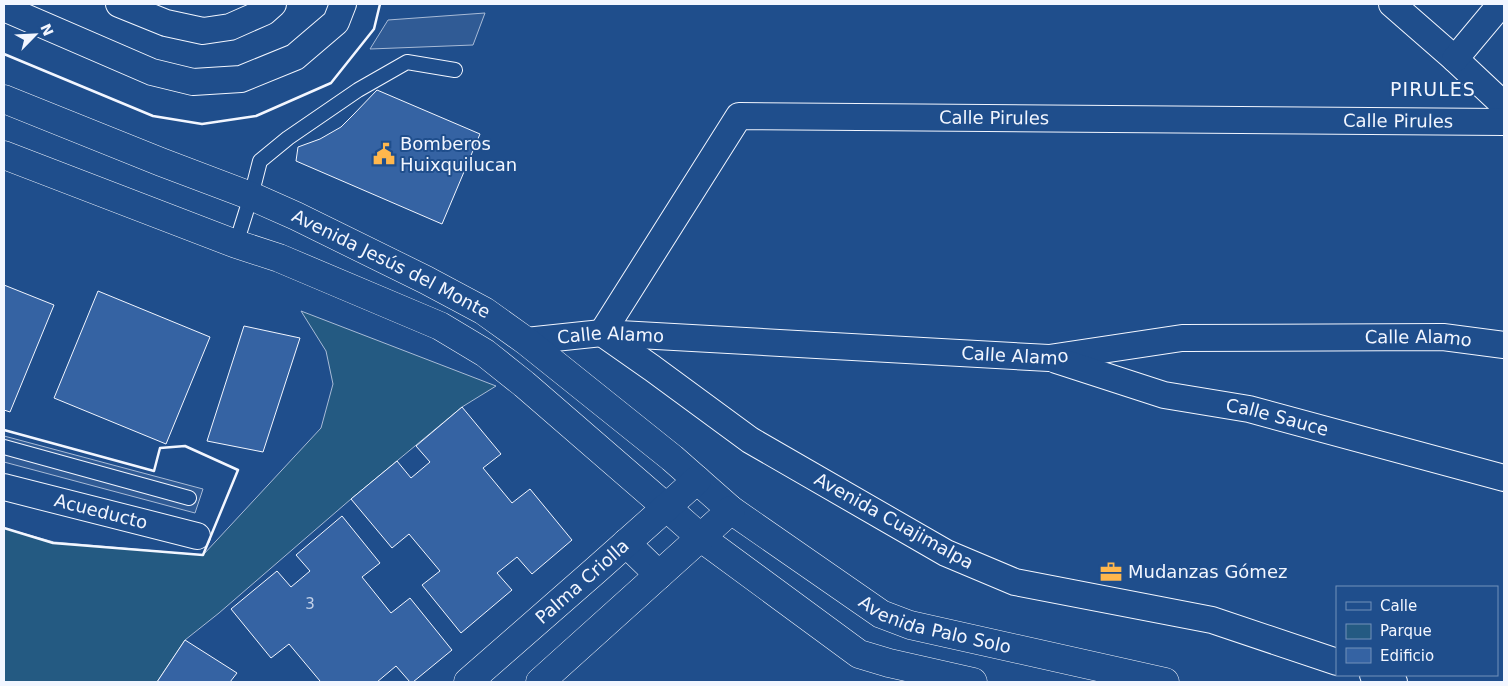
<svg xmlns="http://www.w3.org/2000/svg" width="1508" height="686" font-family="'DejaVu Sans',sans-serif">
	<rect width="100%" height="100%" fill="#1f4e8c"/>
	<path fill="#245a82" stroke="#a8bbd7" d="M 301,311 L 496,386 L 462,407 L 351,499 L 219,613 L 185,640 L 157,682 L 4,682 L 4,528 L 54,542 L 203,555 L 321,428 L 333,384 L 326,351 Z"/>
	<path fill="#305b95" stroke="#a8bbd7" d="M 485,13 L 473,45 L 370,49 L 388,20 Z
		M 4,436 L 203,489 L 195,513 L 4,462 Z"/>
	<path fill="#3563a3" stroke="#f2f6ff" d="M 377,90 L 480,134 L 442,224 L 296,161 L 298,147 L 320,139 L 341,127 L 354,114 Z
		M 4,285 L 54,305 L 10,412 L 4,410 Z
		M 98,291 L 210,337 L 166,444 L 54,398 Z
		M 244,326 L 300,338 L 263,452 L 207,441 Z
		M 462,407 L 501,454 L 483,468 L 512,503 L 530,489 L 572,540 L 532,574 L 517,557 L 497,573 L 512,590 L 461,633 L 422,585 L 440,571 L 409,534 L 392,548 L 351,499 L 397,461 L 411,478 L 430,462 L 416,446 Z
		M 342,516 L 380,563 L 362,577 L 391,613 L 410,598 L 452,650 L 413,682 L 410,682 L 396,666 L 377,682 L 318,682 L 320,681 L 289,644 L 271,658 L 231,609 L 277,571 L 291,587 L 310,571 L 296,555 Z
		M 185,640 L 237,673 L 230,682 L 157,682 Z"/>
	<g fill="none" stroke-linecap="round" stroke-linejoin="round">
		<g stroke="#f2f6ff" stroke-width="16">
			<path id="lane" d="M 236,244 L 251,196 L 260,161 L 288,138 L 358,90 L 407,62 L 455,70
				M 4,447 L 189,498"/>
		</g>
		<g stroke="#f2f6ff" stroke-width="28">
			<g id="street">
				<path d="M 119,4 L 166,23 L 203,31 L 230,27 L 264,12 L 273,4"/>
				<path d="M 1392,4 L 1455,59 L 1504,105"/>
				<path d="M 4,8 L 152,72 L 193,82 L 241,79 L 295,57 L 336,22 L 343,4"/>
				<path d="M 1455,59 L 1501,4"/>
				<path id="s1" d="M 526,341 L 602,333 L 1049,358 L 1182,338 L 1443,337 L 1504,345"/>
				<path id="s2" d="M 1056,360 L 1164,395 L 1249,409 L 1504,478"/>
				<path id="s3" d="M 4,487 L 197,536"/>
				<path id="s4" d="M 1337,662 L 1212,620 L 1015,582 L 946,553 L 750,440 L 652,368 L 602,333 L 739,116 L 1504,122"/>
				<path d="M 1373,675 L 1394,682"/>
			</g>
		</g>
		<g stroke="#f2f6ff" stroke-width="29">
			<g id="secondary">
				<path id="s5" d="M 4,99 L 161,162 L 251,196 L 296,216 L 426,280 L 484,311 L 526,341 L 672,458 L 731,510 L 881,614 L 910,625 L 1165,682"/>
				<path d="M 4,155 L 236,244 L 279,258 L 440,326 L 485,353 L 524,384 L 666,507 L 700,537 L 859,654 L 889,663 L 973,682"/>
				<path d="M 626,543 L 659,575"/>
				<path id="s6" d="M 468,682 L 596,570 L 697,480"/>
				<path d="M 540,682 L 731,510"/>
			</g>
		</g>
		<use href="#lane" stroke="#1f4e8c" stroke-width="14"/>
		<use href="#street" stroke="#1f4e8c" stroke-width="26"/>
		<use href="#secondary" stroke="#1f4e8c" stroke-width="28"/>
		<path stroke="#f2f6ff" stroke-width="2.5" d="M 4,54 L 153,116 L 202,124 L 256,116 L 331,83 L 374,29 L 380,4
			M 4,430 L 154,471 L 160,448 L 185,446 L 238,470 L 203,555 L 53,543 L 4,528"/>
	</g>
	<defs>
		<g id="civic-bare" transform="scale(1.725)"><path d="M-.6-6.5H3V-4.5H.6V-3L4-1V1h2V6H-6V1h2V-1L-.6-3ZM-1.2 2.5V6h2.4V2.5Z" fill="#ffb74d" stroke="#1f4e8c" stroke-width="2.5" paint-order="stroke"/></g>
		<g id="office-bare" transform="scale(1.725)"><path d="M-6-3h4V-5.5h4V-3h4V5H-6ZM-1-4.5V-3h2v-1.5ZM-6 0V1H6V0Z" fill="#ffb74d" stroke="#1f4e8c" stroke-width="2.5" paint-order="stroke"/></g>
	</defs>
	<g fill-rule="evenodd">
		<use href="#civic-bare" x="384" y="154"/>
		<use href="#office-bare" x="1111" y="572"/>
	</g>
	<g text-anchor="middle" stroke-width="4" stroke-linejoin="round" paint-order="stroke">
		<g font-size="15" fill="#c3d1e8">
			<text x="310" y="609">3</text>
		</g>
		<g font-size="18" fill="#f2f6ff" stroke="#1f4e8c">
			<text dy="6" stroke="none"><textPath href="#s4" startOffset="1328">Calle Pirules</textPath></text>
			<text dy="6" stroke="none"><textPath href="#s4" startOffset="1732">Calle Pirules</textPath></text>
			<text dy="6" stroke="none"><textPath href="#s5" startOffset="421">Avenida Jesús del Monte</textPath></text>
			<text dy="6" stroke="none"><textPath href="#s1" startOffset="85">Calle Alamo</textPath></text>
			<text dy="6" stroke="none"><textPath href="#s1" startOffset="895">Calle Alamo</textPath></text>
			<text dy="6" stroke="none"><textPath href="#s1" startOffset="490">Calle Alamo</textPath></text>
			<text dy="6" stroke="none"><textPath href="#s2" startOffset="229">Calle Sauce</textPath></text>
			<text dy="6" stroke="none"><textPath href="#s3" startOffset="100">Acueducto</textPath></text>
			<text transform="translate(894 521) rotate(29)" y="6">Avenida Cuajimalpa</text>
			<text dy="6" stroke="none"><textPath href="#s6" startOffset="152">Palma Criolla</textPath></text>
			<text dy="6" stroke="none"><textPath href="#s5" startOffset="1080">Avenida Palo Solo</textPath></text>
		</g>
		<g font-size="18" fill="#f2f6ff" stroke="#1f4e8c" text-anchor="start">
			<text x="400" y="150">Bomberos<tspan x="400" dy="21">Huixquilucan</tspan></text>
			<text x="1128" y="578">Mudanzas Gómez</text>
		</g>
		<g font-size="19" letter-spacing="1" fill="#f2f6ff" stroke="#1f4e8c">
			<text x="1433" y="96">PIRULES</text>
		</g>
	</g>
	<rect width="1508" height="686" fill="none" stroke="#f2f6ff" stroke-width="10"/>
	<rect x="1336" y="586" width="162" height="90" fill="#1f4e8c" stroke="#7391ba"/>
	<rect x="1346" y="602" width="25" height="8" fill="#1f4e8c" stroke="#7391ba"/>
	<text x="1380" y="611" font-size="15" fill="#f2f6ff">Calle</text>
	<rect x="1346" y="624" width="25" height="15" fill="#245a82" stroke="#7391ba"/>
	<text x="1380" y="636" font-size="15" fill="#f2f6ff">Parque</text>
	<rect x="1346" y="648" width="25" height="15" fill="#3563a3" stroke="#7391ba"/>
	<text x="1380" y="661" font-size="15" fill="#f2f6ff">Edificio</text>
	<g transform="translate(35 35) rotate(66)" stroke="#1f4e8c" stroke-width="4" paint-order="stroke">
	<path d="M0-4L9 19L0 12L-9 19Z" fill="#f2f6ff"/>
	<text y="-8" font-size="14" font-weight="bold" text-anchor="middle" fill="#f2f6ff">N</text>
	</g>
</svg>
